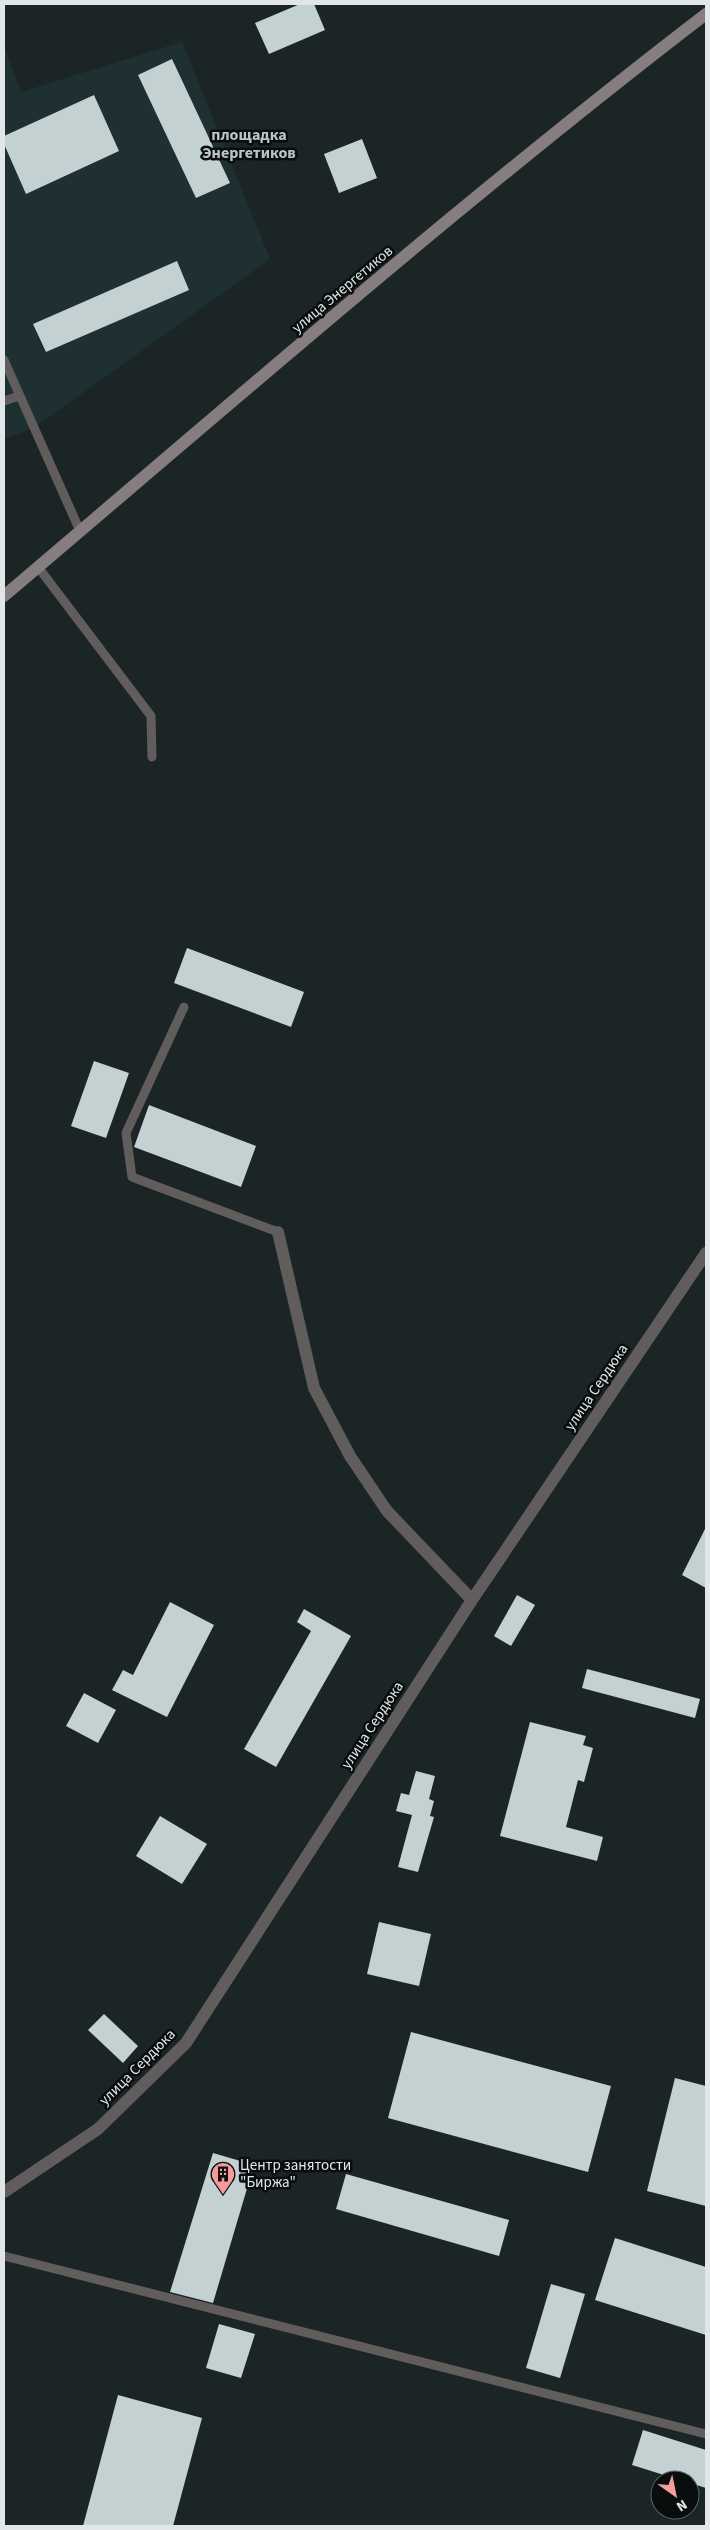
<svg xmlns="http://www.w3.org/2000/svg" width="710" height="2530" font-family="'Source Sans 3',sans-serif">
	<rect width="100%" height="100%" fill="#1b2526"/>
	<path fill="#1e3032" d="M 182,42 L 270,259 L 46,419 L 21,433 L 4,439 L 4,45 L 21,92 Z"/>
	<path fill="#c4d1d2" d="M 300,4 L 314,4 L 325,30 L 269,54 L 255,23 Z
		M 172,59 L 230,183 L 196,198 L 138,75 Z
		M 94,95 L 119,151 L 26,194 L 4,144 L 4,136 Z
		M 362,139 L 377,178 L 339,193 L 324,154 Z
		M 177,261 L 189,290 L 46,352 L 33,324 Z
		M 187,948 L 304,992 L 291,1027 L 174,983 Z
		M 94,1061 L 129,1073 L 106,1138 L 71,1126 Z
		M 149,1105 L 256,1146 L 241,1187 L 134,1147 Z
		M 706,1527 L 706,1588 L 682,1575 Z
		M 517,1595 L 535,1605 L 511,1646 L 494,1636 Z
		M 170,1602 L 214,1625 L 167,1717 L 112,1690 L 123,1670 L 133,1675 Z
		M 304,1609 L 351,1636 L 276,1767 L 244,1749 L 311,1631 L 297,1622 Z
		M 587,1669 L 700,1699 L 695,1718 L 582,1688 Z
		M 84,1693 L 116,1710 L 98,1743 L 66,1726 Z
		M 530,1722 L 586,1736 L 583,1745 L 593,1748 L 584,1782 L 578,1780 L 566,1827 L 603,1837 L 597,1861 L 500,1836 Z
		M 416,1771 L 435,1776 L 429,1799 L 434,1801 L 430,1816 L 434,1817 L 418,1872 L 398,1867 L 412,1815 L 396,1811 L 401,1793 L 409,1795 Z
		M 160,1816 L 207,1844 L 182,1884 L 136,1856 Z
		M 379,1922 L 431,1934 L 419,1986 L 367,1974 Z
		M 104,2014 L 138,2046 L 123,2063 L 88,2030 Z
		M 411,2032 L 611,2086 L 588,2172 L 388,2118 Z
		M 675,2078 L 706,2086 L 706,2206 L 647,2191 Z
		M 213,2153 L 254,2165 L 213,2303 L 170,2292 Z
		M 346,2174 L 509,2220 L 499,2256 L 336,2209 Z
		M 615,2238 L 706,2267 L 706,2335 L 595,2300 Z
		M 551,2284 L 585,2294 L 560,2378 L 526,2368 Z
		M 219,2324 L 255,2334 L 241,2378 L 206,2368 Z
		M 118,2395 L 202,2418 L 173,2526 L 83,2526 Z
		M 643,2430 L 706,2450 L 706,2488 L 690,2483 L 690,2480 L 680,2480 L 632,2465 Z"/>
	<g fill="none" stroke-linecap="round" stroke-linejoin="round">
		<path stroke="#625d5d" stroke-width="9" d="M 4,360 L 80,531
			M 4,401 L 19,396
			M 38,567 L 151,716 L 152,757
			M 184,1007 L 126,1133 L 132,1177 L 278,1232
			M 4,2256 L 706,2434"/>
		<path stroke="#625d5d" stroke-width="12" d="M 278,1232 L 314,1388 L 350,1456 L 387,1511 L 472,1600
			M 4,2192 L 98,2129 L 186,2043 L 472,1600 L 706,1253"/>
		<path stroke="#867e7e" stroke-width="12" d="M 4,596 C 236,399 465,199 706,14"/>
	</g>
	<defs>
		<g id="building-pin" transform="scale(1.25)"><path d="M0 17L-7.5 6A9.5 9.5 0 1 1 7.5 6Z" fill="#f59b9c" stroke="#090d0e"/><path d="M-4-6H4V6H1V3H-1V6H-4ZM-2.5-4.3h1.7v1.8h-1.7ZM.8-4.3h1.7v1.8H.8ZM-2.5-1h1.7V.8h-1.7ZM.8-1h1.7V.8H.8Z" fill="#111"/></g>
	</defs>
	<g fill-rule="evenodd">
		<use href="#building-pin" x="223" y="2174"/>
	</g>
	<g text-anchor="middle" stroke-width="5" stroke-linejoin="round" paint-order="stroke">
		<g font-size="15" fill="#e1e7e8" stroke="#090d0e">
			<text transform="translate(342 289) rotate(-40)" y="5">улица Энергетиков</text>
			<text transform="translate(596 1387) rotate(-56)" y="5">улица Сердюка</text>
			<text transform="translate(372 1725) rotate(-57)" y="5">улица Сердюка</text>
			<text transform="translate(137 2067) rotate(-45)" y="5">улица Сердюка</text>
		</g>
		<g font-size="15" fill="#e1e7e8" stroke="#090d0e" text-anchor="start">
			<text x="240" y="2170">Центр занятости<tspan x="240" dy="17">"Биржа"</tspan></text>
		</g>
		<g font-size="16" font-weight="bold" fill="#b8c5c6" stroke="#090d0e">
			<text x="249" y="140">площадка<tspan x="249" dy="18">Энергетиков</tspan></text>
		</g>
	</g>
	<rect width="710" height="2530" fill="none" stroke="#e1e7e8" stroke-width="10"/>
	<g transform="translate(675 2495) rotate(147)"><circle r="24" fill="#090d0e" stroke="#5f6465"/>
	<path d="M0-4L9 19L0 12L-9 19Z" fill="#f59b9c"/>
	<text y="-8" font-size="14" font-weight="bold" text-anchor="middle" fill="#e1e7e8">N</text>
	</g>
</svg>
